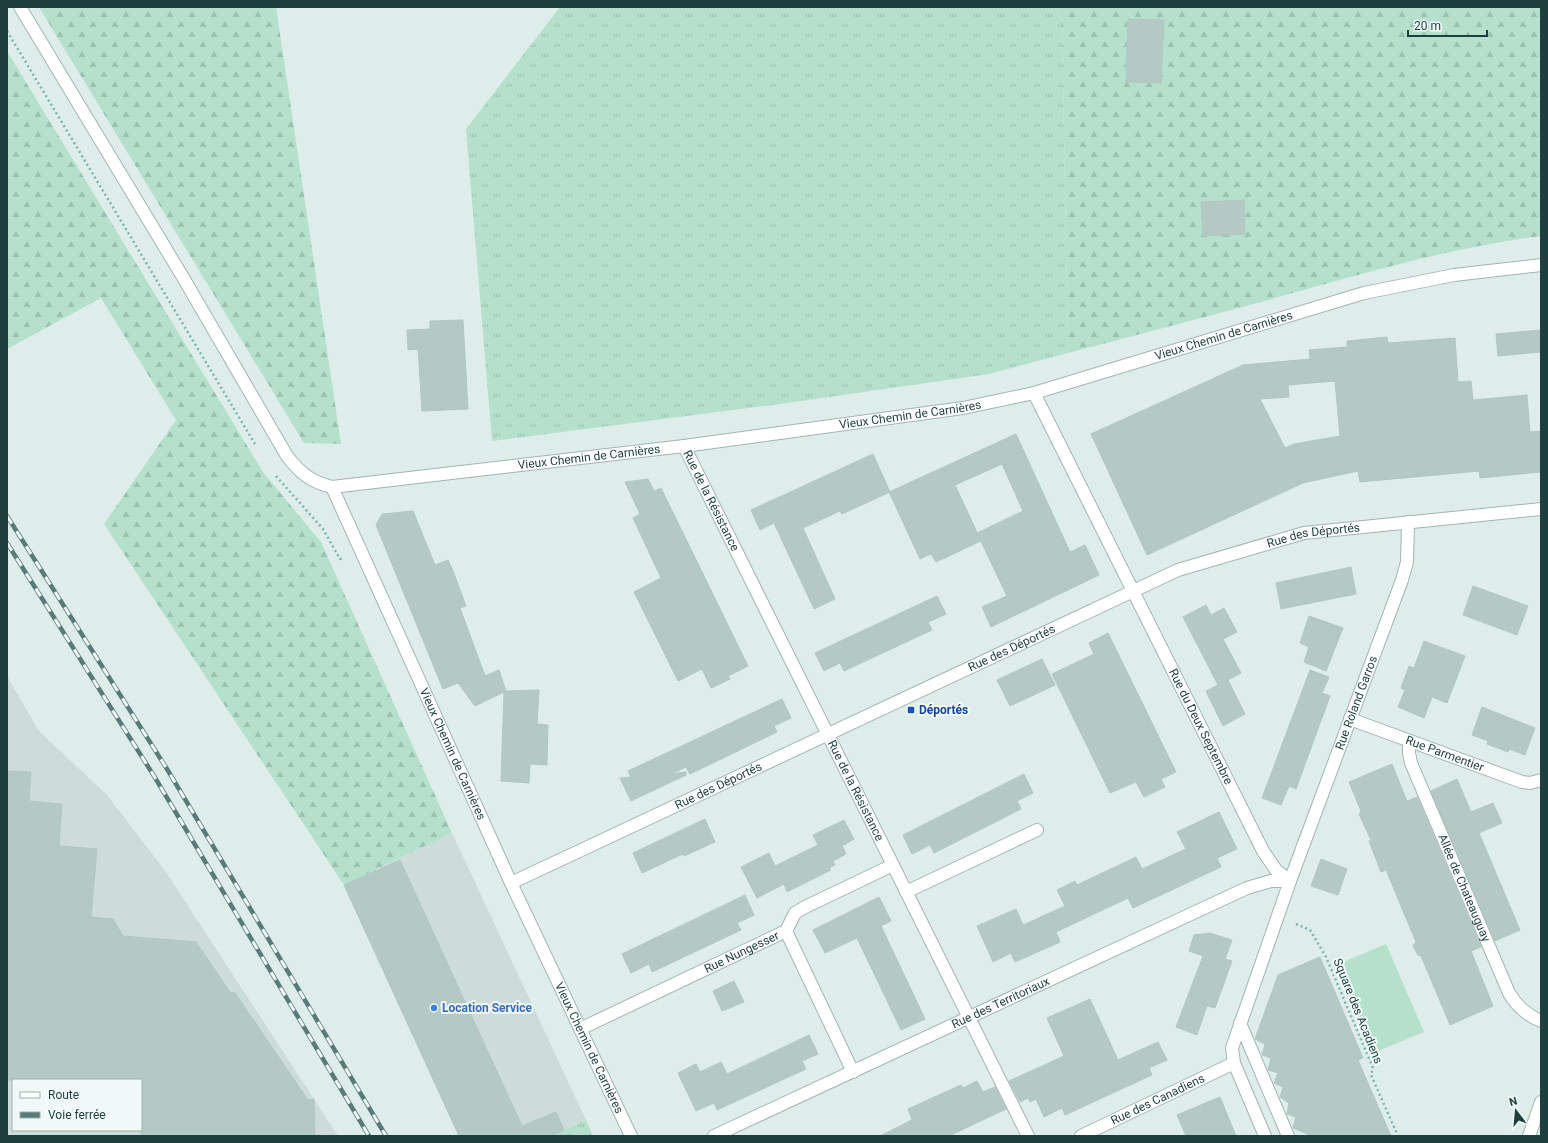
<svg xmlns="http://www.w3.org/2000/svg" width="1548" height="1143" font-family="Roboto,sans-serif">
	<defs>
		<pattern id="grass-tufts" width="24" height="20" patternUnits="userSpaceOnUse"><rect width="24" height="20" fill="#b5e1cc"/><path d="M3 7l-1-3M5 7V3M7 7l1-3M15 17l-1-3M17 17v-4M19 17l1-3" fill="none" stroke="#9bc2b0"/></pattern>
		<pattern id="forest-firs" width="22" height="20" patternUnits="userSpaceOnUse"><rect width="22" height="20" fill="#b5e1cc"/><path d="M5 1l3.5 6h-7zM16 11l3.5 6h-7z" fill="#9bc2b0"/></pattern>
	</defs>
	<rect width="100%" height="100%" fill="#dfedea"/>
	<path fill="#cddcda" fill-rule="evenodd" d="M 7,676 L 39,731 L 107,795 L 166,872 L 338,1136 L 7,1136 ZM 13,1080 L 141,1080 L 141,1130 L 13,1130 Z
		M 452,833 L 586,1120 L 551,1136 L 459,1136 L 344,885 Z"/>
	<path fill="url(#grass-tufts)" d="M 560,7 L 1055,7 L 1062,21 L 1068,353 L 989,374 L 780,404 L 492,441 L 466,129 Z
		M 586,1120 L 593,1136 L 551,1136 Z"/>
	<path fill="url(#forest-firs)" d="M 39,7 L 276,7 L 341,444 L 304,443 Z
		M 1055,7 L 1541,7 L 1541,236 C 1437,249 1336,282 1235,309 C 1180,324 1124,338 1068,353 L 1062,21 Z
		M 7,51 L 263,472 L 321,542 L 452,833 L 344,885 L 104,524 L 176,420 L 101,298 L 7,349 Z"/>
	<path fill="#b5e1cc" d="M 1386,944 L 1424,1032 L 1373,1053 L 1336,965 Z"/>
	<path fill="#b4c8c4" stroke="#b1c7c3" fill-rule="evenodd" d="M 1128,19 L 1164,20 L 1161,83 L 1126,82 Z
		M 1244,200 L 1245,234 L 1203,236 L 1201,202 Z
		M 463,320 L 468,409 L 422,411 L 418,349 L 408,350 L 407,330 L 430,329 L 430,321 Z
		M 1541,330 L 1541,352 L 1498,356 L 1496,334 Z
		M 1387,337 L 1388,343 L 1455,338 L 1458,382 L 1471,381 L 1473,400 L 1527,395 L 1530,432 L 1541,431 L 1541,472 L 1480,478 L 1479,471 L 1360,482 L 1358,471 L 1321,479 L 1303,483 L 1147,555 L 1091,434 L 1243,365 L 1310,359 L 1309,350 L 1347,347 L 1347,341 ZM 1335,381 L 1340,436 L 1294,444 L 1285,448 L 1260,399 L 1289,397 L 1288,385 Z
		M 1016,434 L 1070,552 L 1085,545 L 1099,575 L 991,627 L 982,607 L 1007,596 L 977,533 L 1023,511 L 1002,464 L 955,485 L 981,541 L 936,562 L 931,554 L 920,559 L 889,492 Z
		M 873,454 L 890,492 L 842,514 L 840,511 L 803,528 L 835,599 L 814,609 L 774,523 L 760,530 L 751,510 Z
		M 648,479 L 654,491 L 661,488 L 748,666 L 728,676 L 730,679 L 711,688 L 702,669 L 678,681 L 634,592 L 661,578 L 633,518 L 640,514 L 625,482 Z
		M 413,511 L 435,565 L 448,560 L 453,571 L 466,606 L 460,608 L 485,676 L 499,670 L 506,691 L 539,690 L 537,724 L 548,725 L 547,765 L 530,764 L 529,783 L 501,781 L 504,692 L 475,706 L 458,683 L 443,689 L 376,525 L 382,514 Z
		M 1351,567 L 1356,594 L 1281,609 L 1276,583 Z
		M 1473,586 L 1528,606 L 1517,635 L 1463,615 Z
		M 937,596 L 946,614 L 928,622 L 932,630 L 844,671 L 840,663 L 824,671 L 815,653 Z
		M 1206,605 L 1211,615 L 1224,608 L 1237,632 L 1223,639 L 1241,673 L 1218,685 L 1183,617 Z
		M 1309,616 L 1343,628 L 1326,671 L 1304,662 L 1309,647 L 1300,643 Z
		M 1108,633 L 1176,772 L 1161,779 L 1165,787 L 1144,797 L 1136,782 L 1110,793 L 1052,674 L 1094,654 L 1089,643 Z
		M 1424,641 L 1465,656 L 1447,703 L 1432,697 L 1424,718 L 1398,707 L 1405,690 L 1401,688 L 1409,666 L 1414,668 Z
		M 1042,659 L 1055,685 L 1010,706 L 997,680 Z
		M 1310,670 L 1329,677 L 1322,693 L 1330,696 L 1296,789 L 1289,786 L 1281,805 L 1262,798 Z
		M 1228,680 L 1245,714 L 1223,726 L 1206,691 Z
		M 782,699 L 791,718 L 774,726 L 777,732 L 690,774 L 686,767 L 671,774 L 686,772 L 686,775 L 631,801 L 620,778 L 631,777 L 628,771 Z
		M 1482,707 L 1535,728 L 1525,755 L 1509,749 L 1508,752 L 1487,744 L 1488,741 L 1472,735 Z
		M 1392,764 L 1407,801 L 1417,797 L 1481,947 L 1471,951 L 1493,1006 L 1450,1025 L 1421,956 L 1418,955 L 1413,946 L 1416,942 L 1386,870 L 1381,872 L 1369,841 L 1371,840 L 1359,814 L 1361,811 L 1349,782 Z
		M 7,771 L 31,772 L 29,801 L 62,804 L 59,846 L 97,849 L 91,917 L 113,919 L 123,936 L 196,942 L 230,992 L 235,993 L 308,1100 L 314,1099 L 315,1136 L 141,1136 L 141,1080 L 7,1080 Z
		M 1024,774 L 1033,793 L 1017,801 L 1021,809 L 934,853 L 930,845 L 912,854 L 903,835 Z
		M 1457,779 L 1471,812 L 1493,803 L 1502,823 L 1479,833 L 1520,930 L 1495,941 L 1431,791 Z
		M 1219,812 L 1237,849 L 1217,858 L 1221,867 L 1133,908 L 1128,898 L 1056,932 L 1060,942 L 1015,962 L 1011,953 L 993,962 L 977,926 L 1016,909 L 1023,925 L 1065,906 L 1057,890 L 1075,881 L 1077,885 L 1136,857 L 1142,869 L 1186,849 L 1177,832 Z
		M 705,819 L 715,842 L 684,856 L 683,854 L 642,873 L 633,853 Z
		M 844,820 L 854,839 L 842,846 L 846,854 L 833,861 L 835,865 L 829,868 L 831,870 L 787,892 L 784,884 L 757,898 L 741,867 L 769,853 L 775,866 L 818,845 L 813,835 Z
		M 1321,859 L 1347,869 L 1338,895 L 1311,886 Z
		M 400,860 L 522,1126 L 556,1112 L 564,1130 L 551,1136 L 459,1136 L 344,885 Z
		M 745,895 L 754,915 L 737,923 L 741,930 L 652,972 L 649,964 L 631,973 L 622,954 Z
		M 879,897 L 891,921 L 881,926 L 925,1019 L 901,1030 L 857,938 L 825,953 L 813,930 Z
		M 1210,933 L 1232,940 L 1225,959 L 1232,961 L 1215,1008 L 1207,1006 L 1197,1035 L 1176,1027 L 1203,956 L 1189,951 L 1194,935 Z
		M 1320,957 L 1363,1058 L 1358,1060 L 1391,1136 L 1312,1136 L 1293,1128 L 1296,1117 L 1287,1114 L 1289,1103 L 1280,1097 L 1283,1087 L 1274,1083 L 1278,1073 L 1268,1070 L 1271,1058 L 1262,1055 L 1265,1044 L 1255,1039 L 1278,975 Z
		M 734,981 L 744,1002 L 722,1011 L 713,991 Z
		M 1090,999 L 1118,1060 L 1158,1042 L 1167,1060 L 1149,1068 L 1152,1075 L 1065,1115 L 1062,1108 L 1044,1117 L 1036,1099 L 1030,1102 L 1028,1098 L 1020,1102 L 1009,1081 L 1064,1056 L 1047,1018 Z
		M 809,1035 L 818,1054 L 802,1061 L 806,1069 L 717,1110 L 714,1103 L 696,1111 L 678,1073 L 696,1064 L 700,1072 L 721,1062 L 727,1074 Z
		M 977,1081 L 983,1092 L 995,1087 L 1006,1109 L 949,1136 L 880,1136 L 912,1120 L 908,1109 L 961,1085 L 963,1088 Z
		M 1220,1097 L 1236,1136 L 1186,1136 L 1177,1115 Z"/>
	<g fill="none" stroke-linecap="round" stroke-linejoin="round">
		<g stroke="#a1b5b3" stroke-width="14">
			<g id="minor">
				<path id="s1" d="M 20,7 L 184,279 L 287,456 C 300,473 311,482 332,487 L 684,446 L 963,408 L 1034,393 L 1364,293 L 1454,275 L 1541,265"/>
				<path id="s2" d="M 1034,393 L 1263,851 L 1276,870 L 1290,881 L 1232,1048 L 1234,1063 L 1265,1136"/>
				<path id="s3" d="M 684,446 L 1028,1136"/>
				<path id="s4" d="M 332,487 L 511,883 L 631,1136"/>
				<path id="s5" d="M 1350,719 L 1522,782 L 1530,783 L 1541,780"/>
				<path id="s6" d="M 1409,741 L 1409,753 L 1411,763 L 1509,993 C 1517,1006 1526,1015 1541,1021"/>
				<path id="s7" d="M 511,883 L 1178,570 L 1304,533 L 1541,509"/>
				<path d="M 906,892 L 1037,830"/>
				<path d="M 786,931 L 853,1072"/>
				<path d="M 1240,1023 L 1288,1136"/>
				<path id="s8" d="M 580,1029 L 786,931 L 795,913 L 805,907 L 893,865"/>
				<path id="s9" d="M 714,1136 L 1247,888 L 1271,881 L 1290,881 L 1402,580 L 1407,562 L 1408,522"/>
				<path id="s10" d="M 1081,1136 L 1234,1063"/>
				<path d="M 1529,1136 L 1541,1102"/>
			</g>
		</g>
		<path stroke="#7cb4b0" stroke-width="2.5" stroke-dasharray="2 3" stroke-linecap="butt" d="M 7,31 L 255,444
			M 276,476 L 323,529 L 340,559 L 343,558
			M 1296,924 L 1310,930 L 1326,957 L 1373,1068 L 1371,1075 L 1398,1136"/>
		<use href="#minor" stroke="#fff" stroke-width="12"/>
		<g stroke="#587b7a" stroke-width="4.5">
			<path id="rail" d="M 7,516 L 167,769 L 386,1136
				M 7,543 L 154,776 L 369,1136"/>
		</g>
		<use href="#rail" stroke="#f0f9f7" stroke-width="3" stroke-dasharray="9" stroke-linecap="butt"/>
	</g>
	<rect fill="#1a4fb4" stroke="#f0f9f7" stroke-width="1.5" x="907" y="706" width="8" height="8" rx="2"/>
	<circle fill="#3f7fe0" stroke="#f0f9f7" stroke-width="1.5" cx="434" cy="1008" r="4"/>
	<g text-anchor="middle" stroke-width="4" stroke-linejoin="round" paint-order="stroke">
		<g font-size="12" fill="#1e3f3e" stroke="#f0f9f7">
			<text dy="4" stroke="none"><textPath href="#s1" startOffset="1485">Vieux Chemin de Carnières</textPath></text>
			<text dy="4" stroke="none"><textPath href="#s1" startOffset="1161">Vieux Chemin de Carnières</textPath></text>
			<text dy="4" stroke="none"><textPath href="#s1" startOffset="837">Vieux Chemin de Carnières</textPath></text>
			<text dy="4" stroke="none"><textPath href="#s3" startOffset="61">Rue de la Résistance</textPath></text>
			<text dy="4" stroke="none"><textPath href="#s7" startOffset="877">Rue des Déportés</textPath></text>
			<text dy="4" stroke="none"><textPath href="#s7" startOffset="553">Rue des Déportés</textPath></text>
			<text dy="4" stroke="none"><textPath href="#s9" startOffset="822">Rue Roland Garros</textPath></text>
			<text dy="4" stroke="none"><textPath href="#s2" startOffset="373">Rue du Deux Septembre</textPath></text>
			<text dy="4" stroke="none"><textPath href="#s4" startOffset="293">Vieux Chemin de Carnières</textPath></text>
			<text dy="4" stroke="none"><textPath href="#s5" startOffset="101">Rue Parmentier</textPath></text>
			<text dy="4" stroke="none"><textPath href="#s7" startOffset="229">Rue des Déportés</textPath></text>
			<text dy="4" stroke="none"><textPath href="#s3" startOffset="385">Rue de la Résistance</textPath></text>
			<text dy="4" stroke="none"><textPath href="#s6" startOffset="158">Allée de Chateauguay</textPath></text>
			<text dy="4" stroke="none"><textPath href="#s8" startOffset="179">Rue Nungesser</textPath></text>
			<text dy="4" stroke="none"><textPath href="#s9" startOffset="316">Rue des Territoriaux</textPath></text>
			<text transform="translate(1358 1011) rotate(68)" y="4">Square des Acadiens</text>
			<text dy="4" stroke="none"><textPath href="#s4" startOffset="617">Vieux Chemin de Carnières</textPath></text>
			<text dy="4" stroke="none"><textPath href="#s10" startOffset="85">Rue des Canadiens</textPath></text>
		</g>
		<g font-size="12" font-weight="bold" fill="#164399" stroke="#f0f9f7" text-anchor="start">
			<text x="919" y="714">Déportés</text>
		</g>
		<g font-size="12" font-weight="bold" fill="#366cbe" stroke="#f0f9f7" text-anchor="start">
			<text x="442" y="1012">Location Service</text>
		</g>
	</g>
	<rect width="1548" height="1143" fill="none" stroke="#1e3f3e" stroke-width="16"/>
	<rect x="12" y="1079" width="130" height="52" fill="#f0f9f7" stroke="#9cafad"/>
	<rect x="20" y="1092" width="20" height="6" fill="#ffffff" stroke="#9cafad"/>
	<text x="48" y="1099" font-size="12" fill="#1e3f3e">Route</text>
	<rect x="20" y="1112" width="20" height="6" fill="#587b7a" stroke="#9cafad"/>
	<text x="48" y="1119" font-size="12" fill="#1e3f3e">Voie ferrée</text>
	<g transform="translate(1516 1111) rotate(344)" stroke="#f0f9f7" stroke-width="3" paint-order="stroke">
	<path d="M0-3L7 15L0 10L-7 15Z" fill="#1e3f3e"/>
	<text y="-6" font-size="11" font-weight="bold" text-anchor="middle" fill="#1e3f3e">N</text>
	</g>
	<path d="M1408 30v6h79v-6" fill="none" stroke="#1e3f3e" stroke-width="2"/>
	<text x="1414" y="30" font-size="12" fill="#1e3f3e" stroke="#f0f9f7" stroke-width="3" paint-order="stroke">20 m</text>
</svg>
